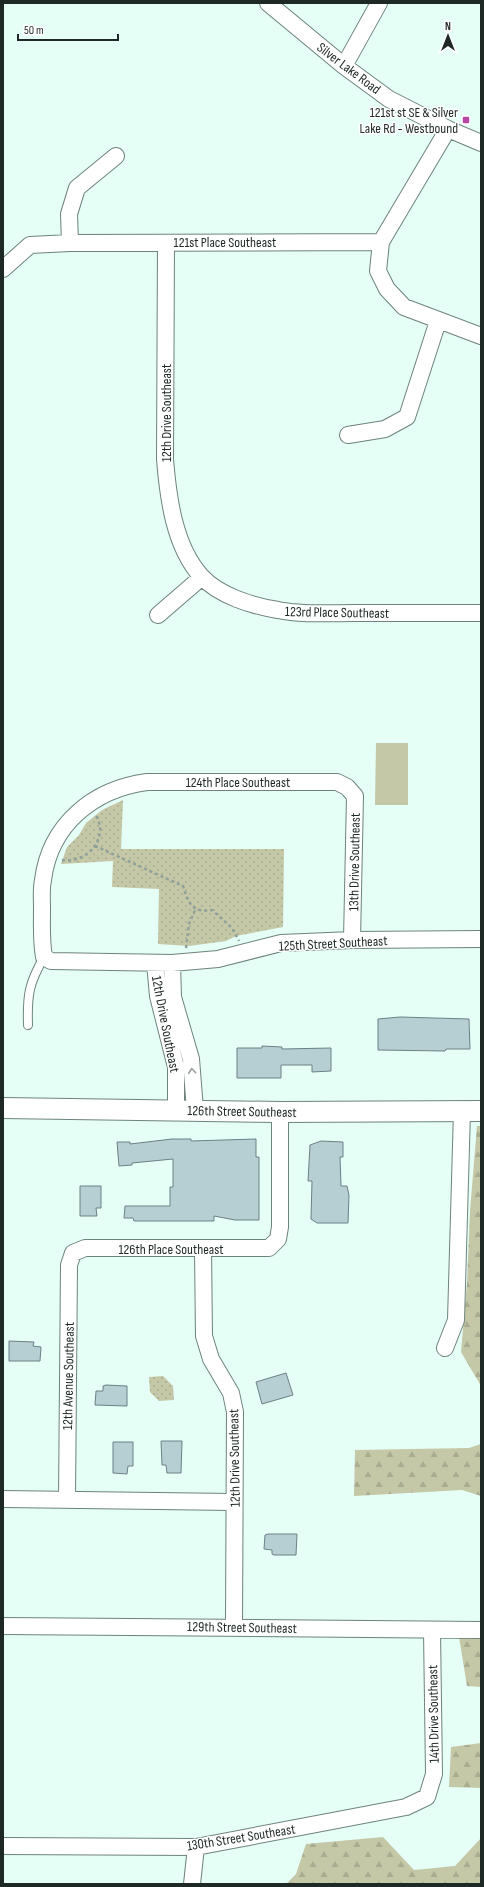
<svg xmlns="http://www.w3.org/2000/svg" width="484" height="1887" font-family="'Sofia Sans Condensed',sans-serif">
	<defs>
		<pattern id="grass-dots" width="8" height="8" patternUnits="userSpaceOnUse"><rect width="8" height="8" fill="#c5c8a7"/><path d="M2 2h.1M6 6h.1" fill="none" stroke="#a9ac90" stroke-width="1.8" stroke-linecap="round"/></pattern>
		<pattern id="forest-firs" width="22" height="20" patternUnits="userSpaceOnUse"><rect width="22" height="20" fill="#c5c8a7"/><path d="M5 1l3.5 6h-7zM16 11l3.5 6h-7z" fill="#a9ac90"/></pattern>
	</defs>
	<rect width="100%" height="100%" fill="#e5fef6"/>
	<path fill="url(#grass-dots)" d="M 123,800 L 121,849 L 284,849 L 283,927 L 236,936 L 226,941 L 189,946 L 158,944 L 159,889 L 112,887 L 113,861 L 61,864 L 67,847 L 79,835 L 86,823 L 102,810 Z
		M 163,1376 L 173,1386 L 174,1400 L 159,1401 L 150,1392 L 149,1377 Z"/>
	<path fill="url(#forest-firs)" d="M 477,1126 L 481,1126 L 481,1386 L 461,1352 L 467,1283 L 470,1211 Z
		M 481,1444 L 481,1496 L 462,1490 L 354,1496 L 355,1450 L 469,1448 Z
		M 459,1637 L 481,1637 L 481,1687 L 467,1686 Z
		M 481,1743 L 481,1788 L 449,1787 L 451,1747 Z
		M 383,1837 L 414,1870 L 455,1866 L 481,1838 L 481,1884 L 286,1884 L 296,1874 L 306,1844 Z"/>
	<path fill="#c5c8a7" d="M 376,743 L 408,743 L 408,805 L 375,805 Z"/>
	<path fill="#b5cfd3" stroke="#698285" d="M 400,1017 L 469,1019 L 470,1049 L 446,1049 L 445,1051 L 378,1050 L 378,1019 Z
		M 262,1046 L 282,1047 L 282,1049 L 331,1048 L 331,1071 L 312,1072 L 312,1065 L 281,1065 L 281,1078 L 237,1078 L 237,1048 L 262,1048 Z
		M 172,1139 L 191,1139 L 191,1141 L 256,1139 L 256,1157 L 259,1157 L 259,1220 L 235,1220 L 214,1216 L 214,1221 L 134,1221 L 133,1218 L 124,1218 L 125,1206 L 170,1206 L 170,1187 L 173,1187 L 173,1159 L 132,1163 L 132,1165 L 119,1166 L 117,1142 L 130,1142 L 130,1144 Z
		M 321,1141 L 343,1142 L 343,1157 L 340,1157 L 341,1186 L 347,1186 L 349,1195 L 348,1223 L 317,1223 L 311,1219 L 312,1181 L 308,1181 L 310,1145 Z
		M 80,1186 L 101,1186 L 101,1208 L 96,1208 L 97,1216 L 80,1216 Z
		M 9,1341 L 34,1342 L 33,1346 L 41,1347 L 40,1361 L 9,1361 Z
		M 286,1373 L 293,1395 L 262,1404 L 256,1382 Z
		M 106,1385 L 127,1386 L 127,1406 L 95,1405 L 96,1391 L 103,1391 L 103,1386 Z
		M 161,1441 L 182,1441 L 181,1473 L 167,1473 L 166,1465 L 162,1465 Z
		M 113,1442 L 133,1442 L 133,1466 L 128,1466 L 127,1474 L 113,1473 Z
		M 268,1534 L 297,1534 L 296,1555 L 274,1555 L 272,1554 L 272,1550 L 264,1549 L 265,1535 Z"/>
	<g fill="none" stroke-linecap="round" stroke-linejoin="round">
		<g stroke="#6d837c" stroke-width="10">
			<path id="service" d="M 28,1025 C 27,995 29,983 44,957"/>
		</g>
		<g stroke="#6d837c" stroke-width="18">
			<path id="minor" d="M 268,3 L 344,66 L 389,99 L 448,129 L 481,143
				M 344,66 L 379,3
				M 448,129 L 381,242 L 378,271 L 387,289 L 404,307 L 481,336
				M 70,243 L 69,214 L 77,188 L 116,156
				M 166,243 L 165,459 C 168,497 174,546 201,576 C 219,596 253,606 278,610 C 302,615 329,613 354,613 C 396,613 439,613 481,613
				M 3,269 L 30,245 L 70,243 L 381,242
				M 348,435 L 385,429 L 407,417 L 438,321
				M 158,615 L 202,577
				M 352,940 L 355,796 L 347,787 L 337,782 L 147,782 C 94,789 50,824 43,880 C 41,889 42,899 42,908 C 42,924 41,940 44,957 L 51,961 L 172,963 L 218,959 L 281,943 L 352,940 L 481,939
				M 155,963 L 158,996 L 176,1067 L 176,1110
				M 172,963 L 173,997 L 191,1059 L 195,1110
				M 203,1249 L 204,1336 L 211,1359 L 231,1393 L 235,1412 L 234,1626
				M 445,1348 L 456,1320 L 462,1111
				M 3,1499 L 234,1502
				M 67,1500 L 69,1265 L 73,1253 L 85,1248 L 269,1248 L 278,1239 L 280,1227 L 280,1112
				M 3,1626 L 481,1630
				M 3,1846 L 196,1847 L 406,1807 L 427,1797 L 434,1774 L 432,1630
				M 192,1884 L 196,1847"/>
		</g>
		<g stroke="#6d837c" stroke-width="22">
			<path id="tertiary" d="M 3,1108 L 280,1112 L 481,1111"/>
		</g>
		<path stroke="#8ea19b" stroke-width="2.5" stroke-dasharray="3 3" stroke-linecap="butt" d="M 95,846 L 183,886 C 189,904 192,913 212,910 L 232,928 L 239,941
			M 62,860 C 81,862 98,851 100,831 C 101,826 98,820 96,815
			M 186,948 L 189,924 L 195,910"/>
		<use href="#service" stroke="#fff" stroke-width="8"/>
		<use href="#minor" stroke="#fff" stroke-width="16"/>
		<use href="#tertiary" stroke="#fff" stroke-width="20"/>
	</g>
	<defs><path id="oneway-chevron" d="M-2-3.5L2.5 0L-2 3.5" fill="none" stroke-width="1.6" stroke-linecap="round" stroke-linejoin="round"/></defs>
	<use stroke="#9a9e9d" href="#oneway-chevron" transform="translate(192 1071) rotate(-95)"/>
	<rect fill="#b647a4" stroke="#fff" stroke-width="1.5" x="462" y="116" width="8" height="8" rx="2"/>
	<g text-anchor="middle" stroke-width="3" stroke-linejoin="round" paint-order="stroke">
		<g font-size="14" fill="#1e2825" stroke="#fff">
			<text transform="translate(349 68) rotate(37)" y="5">Silver Lake Road</text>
			<text x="225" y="247">121st Place Southeast</text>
			<text transform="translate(166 413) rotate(-90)" y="5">12th Drive Southeast</text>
			<text transform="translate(337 612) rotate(1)" y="5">123rd Place Southeast</text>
			<text x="238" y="787">124th Place Southeast</text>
			<text transform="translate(354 862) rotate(-89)" y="5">13th Drive Southeast</text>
			<text transform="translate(333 943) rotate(-3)" y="5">125th Street Southeast</text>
			<text transform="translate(166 1024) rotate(79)" y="5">12th Drive Southeast</text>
			<text transform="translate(242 1111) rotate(1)" y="5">126th Street Southeast</text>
			<text x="171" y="1254">126th Place Southeast</text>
			<text transform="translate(68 1376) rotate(-89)" y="5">12th Avenue Southeast</text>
			<text transform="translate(234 1458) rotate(-91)" y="5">12th Drive Southeast</text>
			<text transform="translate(242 1627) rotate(1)" y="5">129th Street Southeast</text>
			<text transform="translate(433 1714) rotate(-91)" y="5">14th Drive Southeast</text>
			<text transform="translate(241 1837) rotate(-9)" y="5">130th Street Southeast</text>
		</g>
		<g font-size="14" fill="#1e2825" stroke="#fff" text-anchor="end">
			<text x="458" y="117">121st st SE &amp; Silver<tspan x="458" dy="16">Lake Rd - Westbound</tspan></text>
		</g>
	</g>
	<rect width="484" height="1887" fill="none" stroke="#1e2825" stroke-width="8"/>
	<g transform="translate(448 36)" stroke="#ffffff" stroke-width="3" paint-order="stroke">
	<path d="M0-3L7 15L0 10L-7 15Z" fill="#1e2825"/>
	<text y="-6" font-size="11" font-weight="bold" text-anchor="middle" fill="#1e2825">N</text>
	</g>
	<path d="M18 34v6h100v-6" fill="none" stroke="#1e2825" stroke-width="2"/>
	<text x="24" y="34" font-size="12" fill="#1e2825" stroke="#ffffff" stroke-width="3" paint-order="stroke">50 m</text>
</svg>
